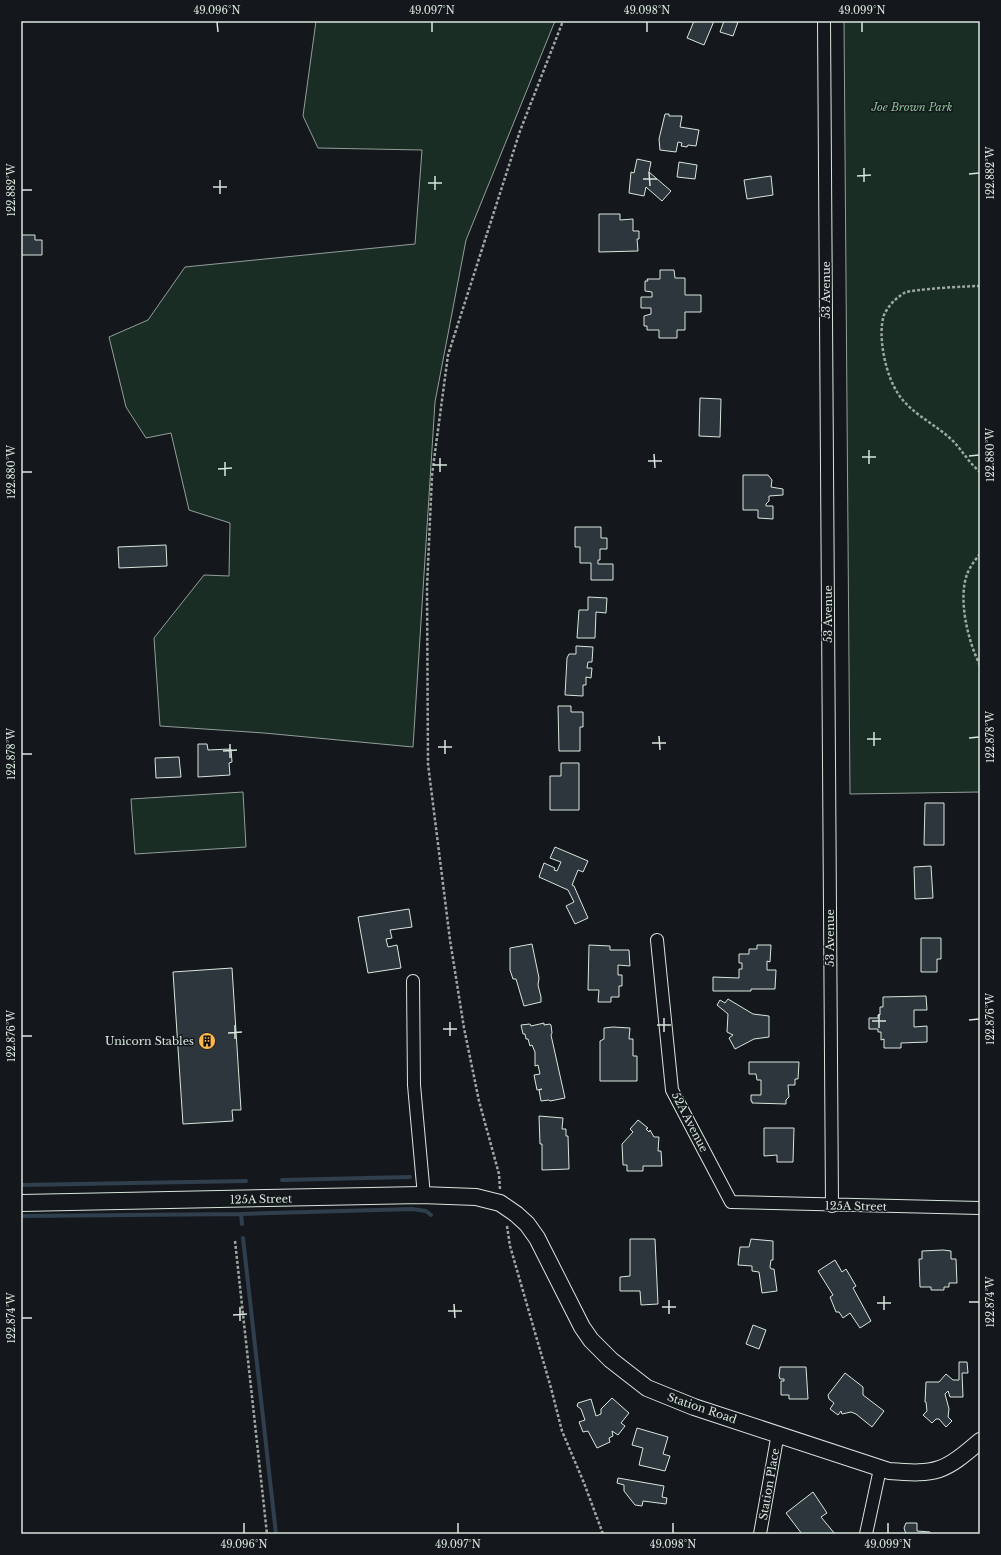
<svg xmlns="http://www.w3.org/2000/svg" width="1001" height="1555" font-family="'Libre Baskerville',serif">
	<rect width="100%" height="100%" fill="#14181c"/>
	<path fill="#1a2d24" stroke="#939e99" d="M 316,21 L 555,21 L 466,240 L 435,402 L 413,747 L 264,733 L 160,726 L 154,638 L 204,575 L 229,576 L 230,523 L 189,510 L 171,433 L 146,438 L 126,407 L 109,337 L 148,320 L 185,267 L 415,244 L 422,150 L 318,148 L 303,116 Z
		M 844,21 L 980,21 L 980,792 L 850,794 Z
		M 243,792 L 246,847 L 135,854 L 131,799 Z"/>
	<g fill="none" stroke-linecap="round" stroke-linejoin="round">
		<path stroke="#2f3f4d" stroke-width="4" d="M 282,1180 L 410,1177
			M 21,1185 L 246,1181
			M 241,1214 L 242,1224
			M 21,1216 L 241,1214 L 412,1209 L 426,1211 L 431,1215
			M 243,1238 L 276,1534"/>
	</g>
	<path fill="#2c363c" stroke="#d8e6dc" d="M 694,21 L 714,21 L 704,45 L 687,38 Z
		M 724,21 L 738,22 L 733,36 L 720,32 Z
		M 665,114 L 669,114 L 669,116 L 682,116 L 680,127 L 699,130 L 696,146 L 688,145 L 687,147 L 681,146 L 682,143 L 678,142 L 676,152 L 660,150 L 659,139 Z
		M 637,159 L 651,162 L 649,172 L 671,191 L 662,201 L 646,187 L 644,196 L 629,193 L 631,172 L 634,173 Z
		M 679,162 L 697,165 L 695,179 L 677,177 Z
		M 771,176 L 773,195 L 747,199 L 744,180 Z
		M 599,214 L 620,214 L 620,220 L 633,219 L 633,231 L 639,231 L 639,239 L 637,239 L 638,251 L 599,252 Z
		M 21,235 L 35,235 L 35,240 L 42,240 L 42,255 L 21,255 Z
		M 660,270 L 674,270 L 675,278 L 685,278 L 685,295 L 701,295 L 701,312 L 685,312 L 685,330 L 677,330 L 677,338 L 659,338 L 659,330 L 647,330 L 647,326 L 644,326 L 644,316 L 651,314 L 651,308 L 641,308 L 641,297 L 652,297 L 652,292 L 645,291 L 645,281 L 648,281 L 647,279 L 660,279 Z
		M 700,398 L 721,399 L 720,437 L 699,436 Z
		M 743,475 L 768,475 L 772,480 L 771,487 L 783,489 L 783,495 L 769,496 L 769,501 L 766,504 L 766,506 L 773,506 L 773,519 L 758,518 L 758,510 L 743,510 Z
		M 575,527 L 601,527 L 601,538 L 607,538 L 607,549 L 600,549 L 600,560 L 598,560 L 598,564 L 613,564 L 613,580 L 591,580 L 591,563 L 580,563 L 580,547 L 575,547 Z
		M 166,545 L 167,566 L 119,568 L 118,547 Z
		M 588,597 L 607,598 L 606,613 L 596,612 L 595,638 L 577,638 L 579,610 L 588,610 Z
		M 576,646 L 593,647 L 592,662 L 588,662 L 587,668 L 592,668 L 591,678 L 586,677 L 586,685 L 583,685 L 583,696 L 565,695 L 567,658 L 569,654 L 576,654 Z
		M 558,706 L 571,706 L 571,712 L 583,712 L 583,727 L 580,727 L 580,751 L 559,751 Z
		M 198,744 L 207,744 L 208,750 L 231,749 L 232,762 L 229,763 L 230,775 L 198,777 Z
		M 179,757 L 181,777 L 156,778 L 155,758 Z
		M 561,763 L 579,763 L 579,810 L 550,810 L 550,776 L 561,776 Z
		M 925,803 L 944,803 L 944,845 L 924,845 Z
		M 555,847 L 588,861 L 583,872 L 578,870 L 572,885 L 574,886 L 588,918 L 575,924 L 566,906 L 574,902 L 568,890 L 539,877 L 544,863 L 555,868 L 554,870 L 557,871 L 561,862 L 550,858 Z
		M 931,866 L 933,898 L 915,899 L 914,867 Z
		M 409,909 L 412,927 L 390,930 L 392,938 L 386,939 L 388,947 L 397,945 L 401,968 L 368,973 L 358,917 Z
		M 921,938 L 941,938 L 941,959 L 937,959 L 937,972 L 921,972 Z
		M 532,944 L 539,978 L 538,985 L 541,997 L 541,1002 L 524,1006 L 516,979 L 513,979 L 510,970 L 510,948 Z
		M 589,945 L 610,946 L 610,950 L 629,950 L 630,966 L 618,965 L 618,975 L 622,975 L 622,986 L 619,986 L 619,997 L 611,997 L 611,1002 L 598,1002 L 599,990 L 588,990 Z
		M 757,945 L 771,945 L 770,962 L 767,961 L 767,970 L 776,970 L 775,989 L 751,989 L 751,991 L 713,991 L 713,977 L 739,978 L 739,969 L 742,969 L 742,963 L 739,963 L 739,954 L 749,954 L 749,949 L 757,949 Z
		M 232,968 L 241,1110 L 232,1110 L 233,1121 L 183,1124 L 173,972 Z
		M 926,996 L 927,1010 L 914,1010 L 914,1027 L 927,1026 L 927,1042 L 901,1043 L 901,1048 L 884,1048 L 884,1039 L 881,1040 L 881,1032 L 878,1032 L 878,1029 L 869,1029 L 869,1018 L 878,1018 L 878,1015 L 880,1015 L 880,1007 L 883,1007 L 883,997 Z
		M 728,999 L 753,1014 L 769,1016 L 769,1037 L 754,1039 L 735,1049 L 729,1038 L 733,1035 L 727,1032 L 728,1014 L 717,1005 L 720,1000 L 725,1003 Z
		M 544,1023 L 544,1025 L 550,1024 L 551,1025 L 552,1033 L 551,1035 L 565,1098 L 550,1101 L 549,1100 L 541,1101 L 539,1090 L 542,1089 L 537,1090 L 534,1075 L 540,1074 L 538,1065 L 535,1066 L 535,1052 L 532,1045 L 530,1046 L 528,1039 L 526,1039 L 525,1034 L 523,1034 L 521,1025 L 530,1024 L 531,1026 Z
		M 613,1027 L 630,1028 L 629,1039 L 633,1039 L 633,1056 L 637,1056 L 637,1081 L 600,1081 L 600,1041 L 604,1039 L 604,1028 Z
		M 749,1062 L 799,1062 L 798,1079 L 795,1079 L 795,1085 L 788,1085 L 789,1097 L 786,1100 L 786,1104 L 752,1103 L 752,1101 L 751,1101 L 751,1095 L 761,1095 L 761,1080 L 757,1080 L 756,1074 L 749,1074 Z
		M 539,1116 L 563,1118 L 562,1129 L 566,1129 L 566,1136 L 568,1136 L 569,1169 L 542,1170 L 542,1144 L 540,1144 Z
		M 638,1120 L 648,1128 L 646,1129 L 649,1132 L 650,1130 L 654,1137 L 659,1137 L 658,1151 L 661,1151 L 662,1166 L 643,1166 L 643,1171 L 627,1171 L 627,1165 L 623,1165 L 622,1144 L 633,1132 L 630,1129 Z
		M 764,1128 L 794,1128 L 793,1162 L 777,1162 L 777,1155 L 764,1156 Z
		M 630,1239 L 655,1239 L 658,1304 L 641,1305 L 640,1291 L 620,1291 L 620,1277 L 630,1276 Z
		M 751,1239 L 773,1241 L 773,1260 L 771,1260 L 770,1267 L 771,1269 L 774,1269 L 777,1291 L 762,1293 L 759,1272 L 752,1271 L 752,1266 L 738,1265 L 740,1247 L 749,1247 Z
		M 943,1250 L 951,1251 L 951,1259 L 956,1259 L 957,1283 L 949,1283 L 949,1287 L 944,1287 L 944,1290 L 931,1290 L 931,1287 L 920,1287 L 919,1259 L 922,1259 L 922,1251 Z
		M 835,1260 L 842,1272 L 846,1269 L 856,1286 L 853,1288 L 871,1321 L 860,1328 L 850,1313 L 843,1318 L 839,1312 L 836,1312 L 830,1297 L 833,1295 L 818,1271 Z
		M 753,1325 L 766,1330 L 759,1349 L 746,1344 Z
		M 959,1362 L 967,1362 L 968,1373 L 962,1373 L 963,1397 L 950,1397 L 948,1391 L 945,1394 L 949,1409 L 948,1417 L 952,1421 L 946,1427 L 939,1419 L 936,1419 L 932,1423 L 923,1415 L 927,1411 L 926,1402 L 925,1402 L 926,1382 L 939,1382 L 946,1374 L 953,1380 L 959,1380 Z
		M 780,1367 L 806,1367 L 808,1399 L 789,1399 L 789,1395 L 781,1395 L 781,1381 L 784,1381 L 784,1379 L 780,1379 L 779,1376 Z
		M 845,1373 L 863,1387 L 863,1395 L 884,1411 L 872,1427 L 856,1414 L 851,1412 L 842,1414 L 841,1411 L 838,1415 L 830,1409 L 834,1403 L 829,1399 L 828,1395 Z
		M 612,1398 L 629,1413 L 621,1423 L 625,1426 L 618,1435 L 612,1431 L 613,1436 L 609,1438 L 610,1442 L 597,1448 L 588,1431 L 583,1432 L 579,1422 L 585,1420 L 581,1409 L 577,1406 L 578,1403 L 591,1399 L 596,1416 L 601,1414 L 601,1409 Z
		M 637,1428 L 668,1437 L 663,1454 L 670,1456 L 665,1471 L 639,1465 L 643,1448 L 632,1445 Z
		M 618,1478 L 664,1486 L 662,1497 L 667,1498 L 666,1504 L 643,1501 L 642,1506 L 635,1505 L 624,1491 L 624,1485 L 617,1483 Z
		M 813,1492 L 827,1513 L 821,1517 L 835,1534 L 802,1534 L 786,1513 Z
		M 906,1523 L 917,1523 L 917,1531 L 930,1532 L 930,1534 L 904,1534 L 906,1534 L 904,1528 Z"/>
	<g fill="none" stroke-linecap="round" stroke-linejoin="round">
		<g stroke="#d8e6dc" stroke-width="14">
			<path id="street" d="M 824,21 L 832,1206
				M 657,940 L 672,1090 L 731,1202 L 980,1208
				M 413,981 L 414,1085 L 424,1196
				M 760,1534 L 778,1433
				M 866,1534 L 880,1469"/>
		</g>
		<g stroke="#d8e6dc" stroke-width="18">
			<path id="secondary" d="M 21,1203 L 421,1195 L 476,1197 L 500,1203 L 516,1214 L 527,1224 L 537,1238 L 582,1327 L 591,1340 L 611,1360 L 647,1388 L 694,1407 L 889,1471 C 937,1475 944,1472 980,1441"/>
		</g>
		<path stroke="#9da8a2" stroke-width="2.5" stroke-dasharray="3 2" stroke-linecap="butt" d="M 980,286 C 970,286 911,289 904,293 C 896,298 888,306 884,315 C 877,336 886,377 899,395 C 912,414 935,424 952,440 C 962,450 969,463 980,472
			M 980,554 C 976,559 971,565 968,572 C 957,597 968,642 980,665
			M 500,1189 L 499,1174 L 479,1101 L 464,1028 L 450,940 L 428,764 L 427,587 L 432,475 L 448,355 L 520,131 L 563,21
			M 507,1226 L 510,1246 L 551,1388 L 562,1431 L 584,1483 L 603,1534
			M 235,1241 L 267,1534"/>
		<use href="#street" stroke="#14181c" stroke-width="12"/>
		<use href="#secondary" stroke="#14181c" stroke-width="16"/>
	</g>
	<path fill="none" stroke="#d8e6dc" stroke-width="1.5" d="M 217,22 L 218,32M 432,22 L 432,32M 647,22 L 647,32M 862,22 L 862,32M 864,168 L 864,182M 649,172 L 650,186M 969,174 L 979,173M 435,176 L 435,190M 857,176 L 871,175M 643,179 L 657,179M 220,180 L 220,194M 428,183 L 442,183M 213,187 L 227,187M 22,190 L 32,190M 869,450 L 869,464M 654,454 L 655,468M 969,456 L 979,455M 862,457 L 876,457M 440,458 L 440,472M 648,461 L 662,461M 225,462 L 225,476M 433,465 L 447,465M 218,469 L 232,468M 22,472 L 32,472M 874,732 L 874,746M 659,736 L 660,750M 969,738 L 979,737M 867,739 L 881,739M 445,740 L 445,754M 652,743 L 666,743M 230,744 L 230,758M 438,747 L 452,747M 223,751 L 237,750M 22,754 L 32,754M 879,1014 L 879,1028M 664,1018 L 664,1032M 969,1020 L 979,1019M 872,1021 L 886,1021M 450,1022 L 450,1036M 235,1025 L 235,1039M 657,1025 L 671,1025M 443,1029 L 457,1029M 228,1033 L 242,1032M 22,1036 L 32,1036M 884,1296 L 884,1310M 669,1300 L 669,1314M 969,1302 L 979,1302M 877,1303 L 891,1303M 454,1304 L 455,1318M 240,1307 L 240,1321M 662,1307 L 676,1307M 448,1311 L 462,1311M 233,1315 L 247,1314M 22,1318 L 32,1318M 244,1523 L 244,1533M 458,1523 L 458,1533M 673,1523 L 673,1533M 888,1523 L 888,1533"/>
	<defs>
		<g id="building-disc" transform="scale(0.9)"><circle r="9.5" fill="#ffb74d" stroke="#14181c"/><path d="M-4-6H4V6H1V3H-1V6H-4ZM-2.5-4.3h1.7v1.8h-1.7ZM.8-4.3h1.7v1.8H.8ZM-2.5-1h1.7V.8h-1.7ZM.8-1h1.7V.8H.8Z" fill="#111"/></g>
	</defs>
	<g fill-rule="evenodd">
		<use href="#building-disc" x="207" y="1041"/>
	</g>
	<g text-anchor="middle" stroke-width="3" stroke-linejoin="round" paint-order="stroke">
		<g font-size="11" font-style="italic" fill="#8ac095" stroke="#14181c">
			<text x="912" y="111">Joe Brown Park</text>
		</g>
		<g font-size="11" fill="#d8e6dc" stroke="#14181c">
			<text transform="translate(826 290) rotate(-90)" y="4">53 Avenue</text>
			<text transform="translate(828 614) rotate(-90)" y="4">53 Avenue</text>
			<text transform="translate(830 938) rotate(-90)" y="4">53 Avenue</text>
			<text transform="translate(690 1122) rotate(63)" y="4">52A Avenue</text>
			<text transform="translate(261 1199) rotate(-1)" y="4">125A Street</text>
			<text transform="translate(856 1206) rotate(1)" y="4">125A Street</text>
			<text transform="translate(702 1408) rotate(19)" y="4">Station Road</text>
			<text transform="translate(769 1484) rotate(-80)" y="4">Station Place</text>
		</g>
		<g font-size="11" fill="#d8e6dc" stroke="#14181c" text-anchor="end">
			<text x="194" y="1045">Unicorn Stables</text>
		</g>
	</g>
	<rect width="1001" height="1555" fill="none" stroke="#14181c" stroke-width="44"/>
	<rect x="22" y="22" width="957" height="1511" fill="none" stroke="#d8e6dc" stroke-width="1.5"/>
	<g font-size="10" text-anchor="middle" fill="#d8e6dc">
		<text x="217" y="14">49.096°N</text>
		<text x="432" y="14">49.097°N</text>
		<text x="647" y="14">49.098°N</text>
		<text x="862" y="14">49.099°N</text>
		<text transform="translate(990 173) rotate(-90)" y="4">122.882°W</text>
		<text transform="translate(11 190) rotate(-90)" y="4">122.882°W</text>
		<text transform="translate(990 455) rotate(-90)" y="4">122.880°W</text>
		<text transform="translate(11 472) rotate(-90)" y="4">122.880°W</text>
		<text transform="translate(990 737) rotate(-90)" y="4">122.878°W</text>
		<text transform="translate(11 754) rotate(-90)" y="4">122.878°W</text>
		<text transform="translate(990 1019) rotate(-90)" y="4">122.876°W</text>
		<text transform="translate(11 1036) rotate(-90)" y="4">122.876°W</text>
		<text transform="translate(990 1302) rotate(-90)" y="4">122.874°W</text>
		<text transform="translate(11 1318) rotate(-90)" y="4">122.874°W</text>
		<text x="244" y="1548">49.096°N</text>
		<text x="458" y="1548">49.097°N</text>
		<text x="673" y="1548">49.098°N</text>
		<text x="888" y="1548">49.099°N</text>
	</g>
</svg>
